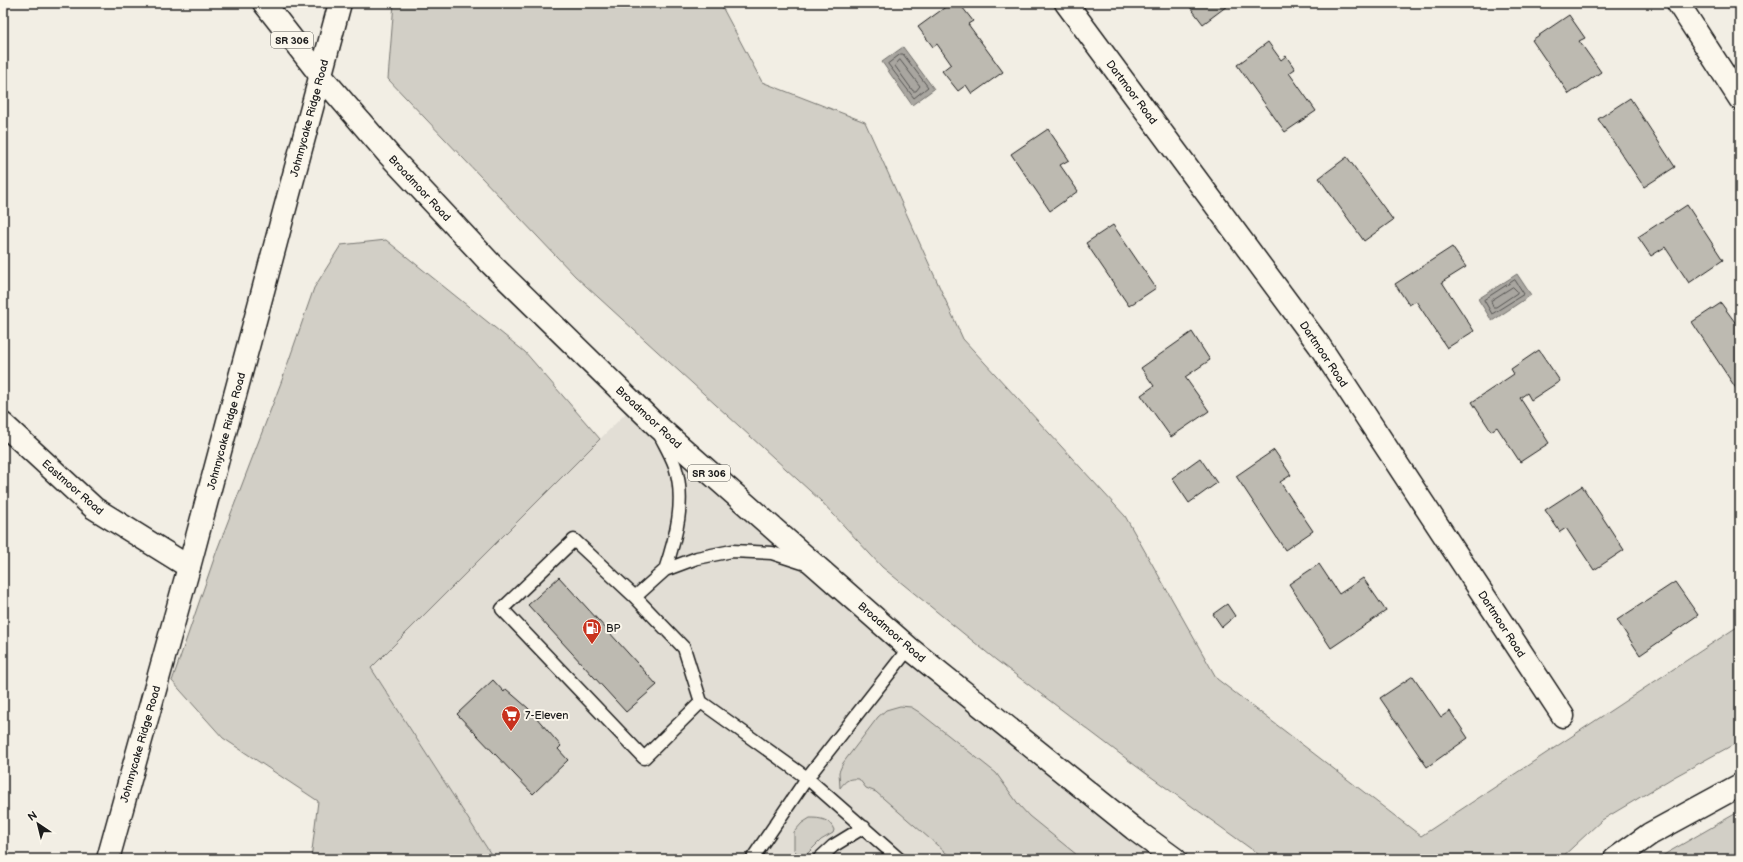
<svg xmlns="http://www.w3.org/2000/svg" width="1743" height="862" font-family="'Balsamiq Sans',sans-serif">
	<rect width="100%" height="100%" fill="#f2eee4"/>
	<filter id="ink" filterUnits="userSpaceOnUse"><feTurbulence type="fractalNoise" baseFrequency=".025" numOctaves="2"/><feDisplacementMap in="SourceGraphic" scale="8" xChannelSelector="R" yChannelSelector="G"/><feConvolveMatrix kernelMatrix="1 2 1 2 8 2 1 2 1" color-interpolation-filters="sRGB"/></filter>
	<g filter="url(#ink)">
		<path fill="#e2ded5" d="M 626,413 L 1162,859 L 494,859 L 371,668 Z"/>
		<path fill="#d2cfc6" stroke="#777671" d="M 394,3 L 720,3 L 762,82 L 865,122 L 963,339 L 1125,516 L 1217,679 L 1421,836 L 1740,625 L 1740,741 L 1674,777 L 1602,820 L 1560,859 L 1265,859 L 1136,766 L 996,660 L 882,567 L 821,501 L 575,276 L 388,79 Z
			M 386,240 L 525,352 L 600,439 L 371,668 L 494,859 L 311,859 L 318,801 L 223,738 L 172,681 L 217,550 L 282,380 L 314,288 L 341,245 Z
			M 900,706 L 911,707 L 919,712 L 996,773 L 1019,805 L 1029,816 L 1082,859 L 953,859 L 876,792 L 866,788 L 859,779 C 849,778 846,780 840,788 L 839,772 L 843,763 L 878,717 L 886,710 Z
			M 1740,811 L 1740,859 L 1658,859 L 1667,853 Z
			M 810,818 C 820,818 830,819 834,830 L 833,833 L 821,840 L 805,856 L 798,854 L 794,850 L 794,832 L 802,823 Z"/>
		<path fill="#a9a6a0" stroke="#716f6b" d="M 903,47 L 934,89 L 912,105 L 882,62 Z
			M 1517,274 L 1531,295 L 1492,321 L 1478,299 Z"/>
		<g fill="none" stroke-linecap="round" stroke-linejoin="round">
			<path stroke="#545351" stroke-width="1" d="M 901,54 L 903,54 L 928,87 L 914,98 L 888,64 Z
				M 900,60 L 920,86 L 916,91 L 913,91 L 895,66 Z
				M 1515,280 L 1524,294 L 1492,314 L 1484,300 Z
				M 1513,287 L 1517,291 L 1517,293 L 1496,307 L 1493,307 L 1491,301 Z"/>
		</g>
		<path fill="#bdbab1" stroke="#1c1c1c" d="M 951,3 L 959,3 L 973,21 L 968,24 L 1003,72 L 972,94 L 966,85 L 958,91 L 942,71 L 951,64 L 937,44 L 933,47 L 918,27 Z
			M 1187,3 L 1231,3 L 1203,24 Z
			M 1569,15 L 1585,38 L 1579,41 L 1601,72 L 1569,94 L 1532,40 Z
			M 1268,42 L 1281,60 L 1286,56 L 1295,69 L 1289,73 L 1316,111 L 1285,132 L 1237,65 Z
			M 1630,98 L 1675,167 L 1644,187 L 1598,119 Z
			M 1048,129 L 1069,160 L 1060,165 L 1078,191 L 1050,211 L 1011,154 Z
			M 1347,157 L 1393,220 L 1364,241 L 1319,178 Z
			M 1687,205 L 1723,260 L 1689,283 L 1665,247 L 1651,256 L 1638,237 Z
			M 1113,225 L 1156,288 L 1129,306 L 1086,243 Z
			M 1452,247 L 1466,267 L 1442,282 L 1474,331 L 1447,348 L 1416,301 L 1409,305 L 1395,284 Z
			M 1721,303 L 1740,329 L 1739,393 L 1692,322 Z
			M 1192,332 L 1210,360 L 1185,377 L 1209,411 L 1171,437 L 1141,395 L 1154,386 L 1141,368 Z
			M 1539,350 L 1560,381 L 1531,400 L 1527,393 L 1520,398 L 1549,443 L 1520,462 L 1497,427 L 1491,431 L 1472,402 L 1514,374 L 1511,369 Z
			M 1274,450 L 1291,475 L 1280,482 L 1313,531 L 1285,550 L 1236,476 Z
			M 1200,458 L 1217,483 L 1189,503 L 1172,478 Z
			M 1582,486 L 1624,550 L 1594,570 L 1566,528 L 1560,532 L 1545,510 Z
			M 1319,564 L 1339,594 L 1363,578 L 1386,611 L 1331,648 L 1289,584 Z
			M 559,577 L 657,685 L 626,712 L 528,605 Z
			M 1675,582 L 1698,615 L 1640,655 L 1617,620 Z
			M 1227,604 L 1235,616 L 1222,627 L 1213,614 Z
			M 1413,676 L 1441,717 L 1450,711 L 1468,738 L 1427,767 L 1380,698 Z
			M 493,680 L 504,692 L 506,689 L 528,708 L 561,746 L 558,749 L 568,760 L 533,794 L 457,714 Z"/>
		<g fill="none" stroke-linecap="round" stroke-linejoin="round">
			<g stroke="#1c1c1c" stroke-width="15">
				<path id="lane" d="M 660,435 C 665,445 671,455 675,466 C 686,501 676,537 665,570
					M 635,597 L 684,648 L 701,702 L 807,778 L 899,859
					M 701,702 L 644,758 L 502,609 L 574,540 L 635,597 L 665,570 L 697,558 L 732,551 L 772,553 L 806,564
					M 752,859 L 807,778 L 909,648
					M 819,859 L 833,846 L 864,827"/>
			</g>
			<g stroke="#1c1c1c" stroke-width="25">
				<path id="street" d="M 1066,3 L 1319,345 L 1563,716
					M 1678,3 L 1740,99
					M 3,424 L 94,508 L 189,567"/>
			</g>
			<g stroke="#1c1c1c" stroke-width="25">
				<path id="secondary" d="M 108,859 L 189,567 L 340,3"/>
			</g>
			<g stroke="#1c1c1c" stroke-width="25">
				<path id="primary" d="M 264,3 L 321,76 L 389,155 L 491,264 L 656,425 L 909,648 L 1134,829 L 1175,859"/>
			</g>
			<g stroke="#1c1c1c" stroke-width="25">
				<path id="highway" d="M 1615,859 L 1650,834 L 1740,785"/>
			</g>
			<use href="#lane" stroke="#fbf7ec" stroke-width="12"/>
			<use href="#street" stroke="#fbf7ec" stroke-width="22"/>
			<use href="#secondary" stroke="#fbf7ec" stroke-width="22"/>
			<use href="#primary" stroke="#fbf7ec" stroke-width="22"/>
			<use href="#highway" stroke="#fbf7ec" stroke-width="22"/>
		</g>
	</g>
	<defs>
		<g id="fuel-pin" transform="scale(1)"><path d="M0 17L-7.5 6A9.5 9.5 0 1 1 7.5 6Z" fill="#c8321e" stroke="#fbf7ec"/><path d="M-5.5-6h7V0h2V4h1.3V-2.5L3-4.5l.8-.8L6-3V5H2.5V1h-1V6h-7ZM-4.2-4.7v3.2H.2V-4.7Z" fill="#fff"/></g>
		<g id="supermarket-pin" transform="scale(1)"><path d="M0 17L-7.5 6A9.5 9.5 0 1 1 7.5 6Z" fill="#c8321e" stroke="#fbf7ec"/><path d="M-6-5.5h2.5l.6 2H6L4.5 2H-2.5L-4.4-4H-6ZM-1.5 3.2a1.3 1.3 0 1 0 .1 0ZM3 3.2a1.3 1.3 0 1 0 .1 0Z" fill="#fff"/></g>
	</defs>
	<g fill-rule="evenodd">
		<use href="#fuel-pin" x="592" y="628"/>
		<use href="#supermarket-pin" x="511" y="715"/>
	</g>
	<g text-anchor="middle" stroke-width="4" stroke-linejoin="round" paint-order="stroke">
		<g fill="#fbf7ec" stroke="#5f5e5a" stroke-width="1">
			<rect x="271" y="32" width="42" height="16" rx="3"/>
			<rect x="688" y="465" width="42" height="16" rx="3"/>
		</g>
		<g font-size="10" font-weight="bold" fill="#1c1c1c">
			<text x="292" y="44">SR 306</text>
			<text x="709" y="477">SR 306</text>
		</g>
		<g font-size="11" fill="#1c1c1c" stroke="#fbf7ec">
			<text transform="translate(1132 92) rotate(53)" y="4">Dartmoor Road</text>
			<text transform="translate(309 118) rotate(-75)" y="4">Johnnycake Ridge Road</text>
			<text transform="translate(420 188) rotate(47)" y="4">Broadmoor Road</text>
			<text transform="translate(1324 354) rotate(56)" y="4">Dartmoor Road</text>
			<text transform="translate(649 417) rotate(43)" y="4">Broadmoor Road</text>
			<text transform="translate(226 431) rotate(-75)" y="4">Johnnycake Ridge Road</text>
			<text transform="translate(73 487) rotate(41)" y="4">Eastmoor Road</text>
			<text transform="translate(1502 624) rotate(57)" y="4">Dartmoor Road</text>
			<text transform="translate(892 632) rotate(41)" y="4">Broadmoor Road</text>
			<text transform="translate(140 744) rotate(-74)" y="4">Johnnycake Ridge Road</text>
		</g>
		<g font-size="11" fill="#1c1c1c" stroke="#fbf7ec" text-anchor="start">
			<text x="606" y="632">BP</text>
			<text x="525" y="719">7-Eleven</text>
		</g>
	</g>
	<rect width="1743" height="862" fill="none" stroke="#fbf7ec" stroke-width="16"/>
	<rect x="8" y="8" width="1727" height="846" fill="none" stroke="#1c1c1c" stroke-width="1.5" filter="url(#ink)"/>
	<g transform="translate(38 824) rotate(325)" stroke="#fbf7ec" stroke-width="3" paint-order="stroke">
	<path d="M0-3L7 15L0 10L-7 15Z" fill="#1c1c1c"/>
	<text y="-6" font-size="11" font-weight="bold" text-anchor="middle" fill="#1c1c1c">N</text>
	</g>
</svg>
